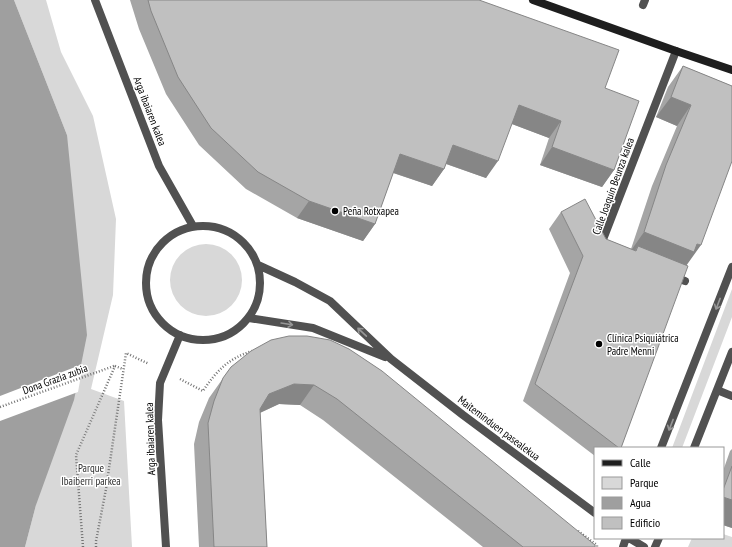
<svg xmlns="http://www.w3.org/2000/svg" width="732" height="547" font-family="'PT Sans Narrow',sans-serif">
	<rect width="100%" height="100%" fill="#fff"/>
	<path fill="#d8d8d8" d="M 14,0 L 46,0 L 61,52 L 93,116 L 116,219 L 113,295 L 91,389 L 124,401 L 132,547 L 25,547 L 36,505 L 67,135 Z
		M170 280a36 36 0 1 1 72 0a36 36 0 1 1-72 0Z
		M 732,289 L 732,317 L 682,448 L 672,448 Z
		M 723,534 L 732,537 L 732,547 L 688,547 L 692,538 L 723,538 Z"/>
	<path fill="#9f9f9f" d="M 0,0 L 14,0 L 67,135 L 87,335 L 74,400 L 36,505 L 25,547 L 0,547 Z"/>
	<path fill="#fff" d="M 83,364 L 78,392 L 0,421 L 0,396 Z"/>
	<g fill="none" stroke-linecap="round" stroke-linejoin="round">
		<path stroke="#737373" stroke-width="2.5" stroke-dasharray="1 2" stroke-linecap="butt" d="M 115,366 L 123,369
			M 180,379 L 203,391 C 217,370 228,359 252,351
			M 0,407 L 114,366
			M 578,531 L 597,545 L 597,547
			M 83,547 L 76,455 L 115,366
			M 96,547 L 96,541 L 106,489 L 126,353 L 149,364"/>
		<path stroke="#515151" stroke-width="8" d="M 643,5 L 645,0
			M 605,246 L 602,242 L 676,51
			M 672,276 L 685,281"/>
		<path stroke="#515151" stroke-width="8" d="M 95,0 L 159,166 L 193,226
			M146 283a57 57 0 1 1 114 0a57 57 0 1 1-114 0Z
			M 258,265 L 295,282 L 330,301 L 391,359 L 463,415 L 595,513
			M 249,318 L 313,328 L 385,357
			M 717,390 L 732,396
			M 661,448 L 732,267
			M 694,448 L 732,352
			M 629,538 L 644,547
			M 166,547 L 158,420 L 160,383 L 180,335
			M 623,547 L 626,538
			M 655,547 L 659,538"/>
		<path stroke="#1e1e1e" stroke-width="8" d="M 533,0 L 676,51 L 732,70"/>
	</g>
	<path fill="#a5a5a5" d="M 130,0 L 479,0 L 605,88 L 614,170 L 602,187 L 540,165 L 549,138 L 512,124 L 486,178 L 446,164 L 444,169 L 432,186 L 393,173 L 375,224 L 363,241 L 297,218 L 246,189 L 199,145 L 166,94 L 139,29 Z
		M 683,66 L 732,86 L 686,265 L 621,448 L 595,448 L 595,456 L 523,401 L 570,273 L 549,229 L 561,212 L 606,239 L 631,249 L 652,186 L 677,126 L 656,117 L 668,87 Z
		M 271,340 L 595,547 L 483,547 L 323,420 L 300,405 L 279,404 L 260,413 L 267,547 L 199,547 L 194,444 L 199,422 L 209,398 L 231,367 Z
		M 732,449 L 732,528 L 723,525 L 723,471 L 730,451 Z"/>
	<path fill="#868686" d="M 671,97 L 691,105 L 677,126 L 656,117 Z
		M 519,105 L 561,121 L 549,138 L 507,122 Z
		M 453,145 L 498,161 L 486,178 L 441,162 Z
		M 552,147 L 614,170 L 602,187 L 540,165 Z
		M 400,154 L 444,169 L 432,186 L 388,171 Z
		M 309,201 L 375,224 L 363,241 L 297,218 Z
		M 644,232 L 697,244 L 701,245 L 686,266 L 636,251 L 638,246 L 633,254 L 630,252 Z
		M 294,384 L 314,385 L 300,405 L 279,404 L 255,415 L 269,394 Z
		M 723,497 L 732,500 L 732,528 L 723,525 Z"/>
	<path fill="#c0c0c0" stroke="#868686" d="M 148,0 L 479,0 L 619,50 L 605,88 L 639,101 L 614,170 L 552,147 L 561,121 L 519,105 L 498,161 L 453,145 L 444,169 L 400,154 L 375,224 L 309,201 L 258,172 L 211,128 L 178,77 L 151,11 Z
		M 683,66 L 732,86 L 732,161 L 701,245 L 697,244 L 694,252 L 644,232 L 666,165 L 691,105 L 671,97 Z
		M 585,199 L 606,239 L 636,251 L 638,246 L 688,266 L 621,448 L 619,448 L 535,384 L 583,256 L 561,212 Z
		M 289,336 L 307,336 L 330,340 L 349,349 L 382,371 L 595,545 L 595,547 L 523,547 L 337,399 L 314,385 L 294,384 L 269,394 L 260,409 L 267,547 L 214,547 L 208,423 L 214,401 L 223,378 L 231,367 L 251,351 L 271,340 Z
		M 732,466 L 732,500 L 723,497 L 723,490 Z"/>
	<defs><path id="oneway-shaft" d="M-6 0H5M1.5-3L5.5 0L1.5 3" fill="none" stroke-width="1.6" stroke-linecap="round" stroke-linejoin="round"/></defs>
	<g stroke="#979797">
		<use href="#oneway-shaft" transform="translate(718 304) rotate(111)"/>
		<use href="#oneway-shaft" transform="translate(287 324) rotate(9)"/>
		<use href="#oneway-shaft" transform="translate(362 332) rotate(-137)"/>
		<use href="#oneway-shaft" transform="translate(671 425) rotate(111)"/>
	</g>
	<g fill="#000" stroke="#fff" stroke-width="1.5">
		<circle cx="335" cy="211" r="4"/>
		<circle cx="599" cy="344" r="4"/>
	</g>
	<g text-anchor="middle" stroke-width="3" stroke-linejoin="round" paint-order="stroke">
		<g font-size="11" fill="#000" stroke="#fff">
			<text transform="translate(150 111) rotate(69)" y="4">Arga ibaiaren kalea</text>
			<text transform="translate(613 186) rotate(-70)" y="4">Calle Joaquín Beunza kalea</text>
			<text transform="translate(55 379) rotate(-20)" y="4">Dona Grazia zubia</text>
			<text transform="translate(499 428) rotate(37)" y="4">Maiteminduen pasealekua</text>
			<text transform="translate(150 439) rotate(-92)" y="4">Arga ibaiaren kalea</text>
		</g>
		<g font-size="11" fill="#000" stroke="#fff" text-anchor="start">
			<text x="343" y="215">Peña Rotxapea</text>
			<text x="607" y="342">Clínica Psiquiátrica<tspan x="607" dy="13">Padre Menni</tspan></text>
		</g>
		<g font-size="11" fill="#2f2f2f" stroke="#fff">
			<text x="91" y="472">Parque<tspan x="91" dy="13">Ibaiberri parkea</tspan></text>
		</g>
	</g>
	<rect x="594" y="447" width="130" height="92" fill="#ffffff" stroke="#999999"/>
	<rect x="602" y="460" width="20" height="6" fill="#1e1e1e" stroke="#999999"/>
	<text x="630" y="467" font-size="12" fill="#000000">Calle</text>
	<rect x="602" y="477" width="20" height="12" fill="#d8d8d8" stroke="#999999"/>
	<text x="630" y="487" font-size="12" fill="#000000">Parque</text>
	<rect x="602" y="497" width="20" height="12" fill="#9f9f9f" stroke="#999999"/>
	<text x="630" y="507" font-size="12" fill="#000000">Agua</text>
	<rect x="602" y="517" width="20" height="12" fill="#c0c0c0" stroke="#999999"/>
	<text x="630" y="527" font-size="12" fill="#000000">Edificio</text>
</svg>
